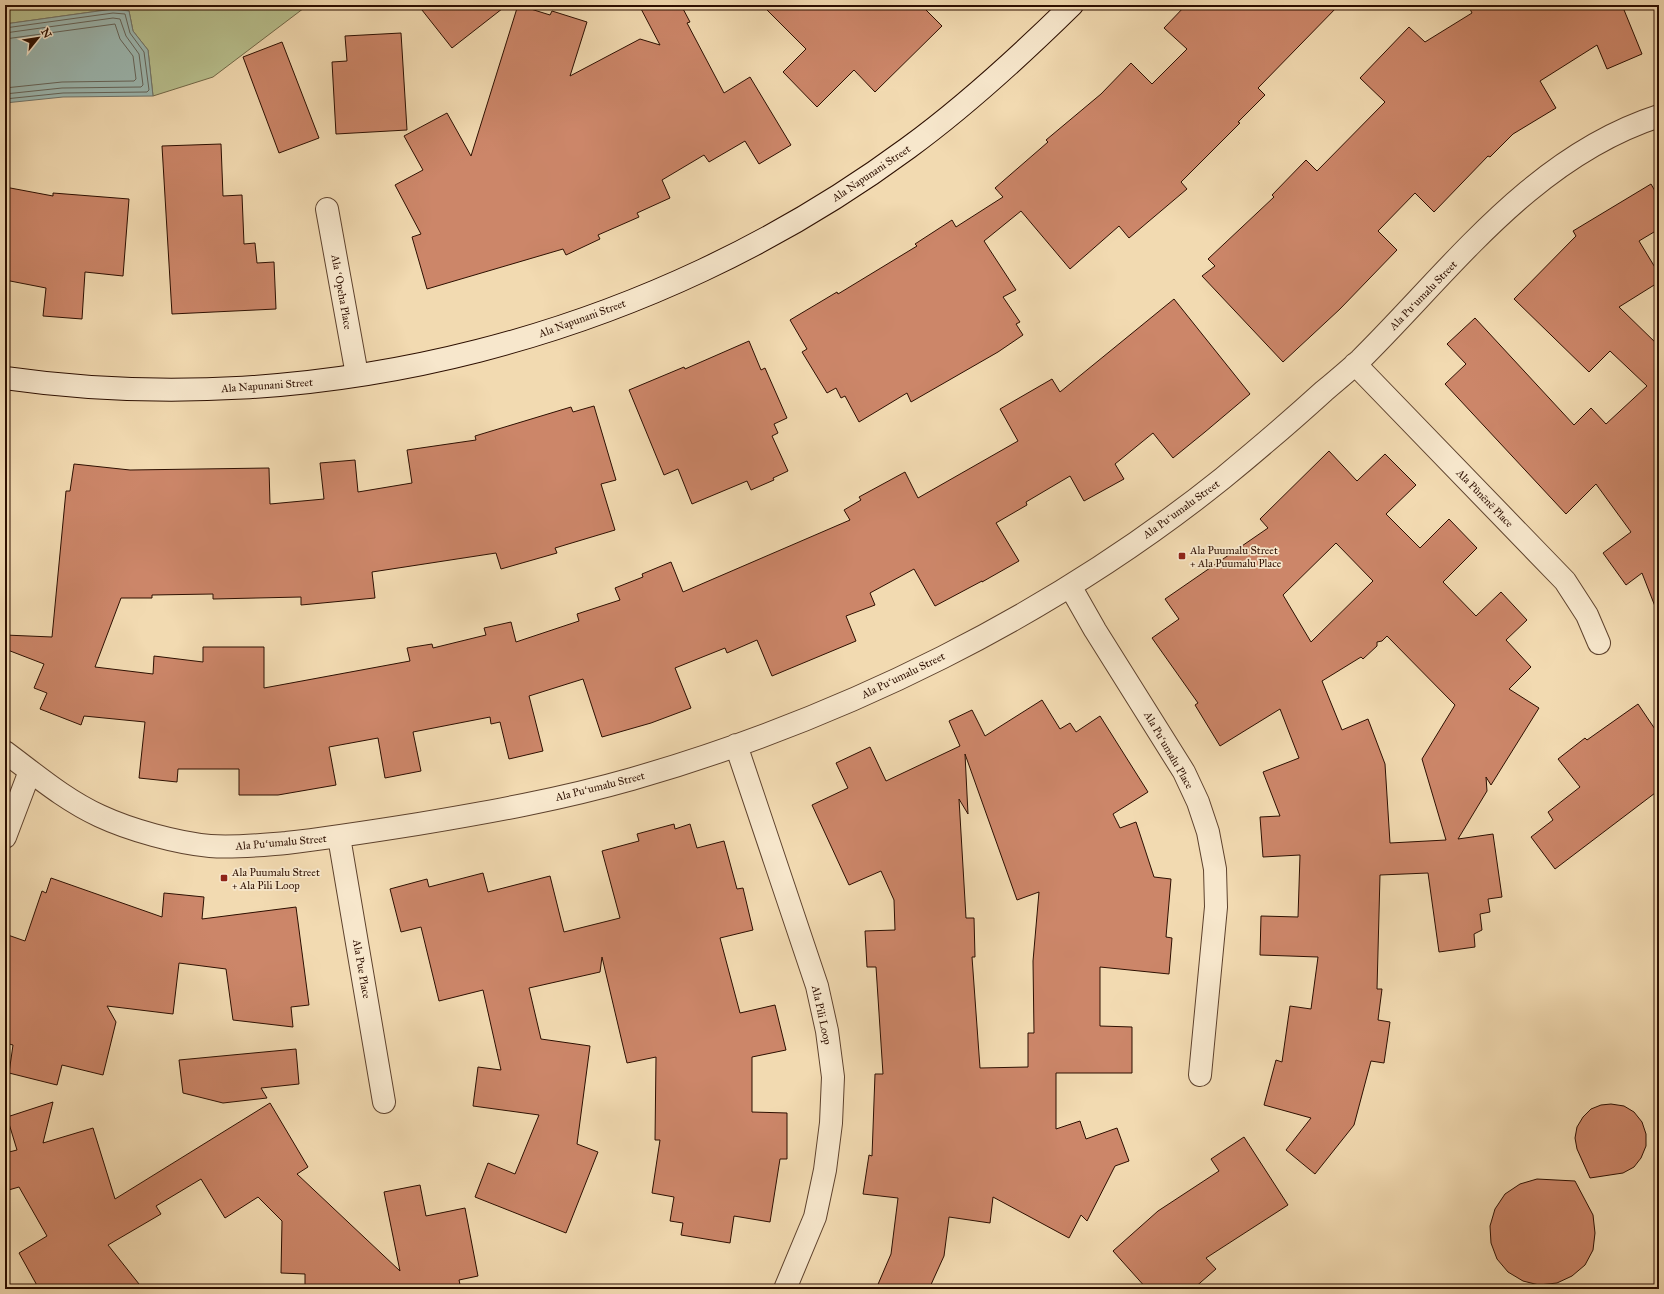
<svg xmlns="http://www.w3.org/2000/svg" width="1664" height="1294" font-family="'IM FELL Great Primer',serif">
	<rect width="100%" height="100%" fill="#f2dab1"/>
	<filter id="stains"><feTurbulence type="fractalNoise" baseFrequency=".005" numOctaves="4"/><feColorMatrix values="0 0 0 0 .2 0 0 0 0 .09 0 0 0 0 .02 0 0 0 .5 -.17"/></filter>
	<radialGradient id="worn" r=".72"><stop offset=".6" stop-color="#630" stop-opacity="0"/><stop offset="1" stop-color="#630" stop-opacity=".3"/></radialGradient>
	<path fill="#b8c08e" stroke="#726848" d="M 5,5 L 308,5 L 213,77 L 153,96 L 148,50 L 133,31 L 129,11 L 113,9 L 5,24 Z"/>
	<path fill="#9cb9b3" stroke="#70756c" d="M 113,9 L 129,11 L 133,31 L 148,50 L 153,96 L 63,97 L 5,103 L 5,24 Z"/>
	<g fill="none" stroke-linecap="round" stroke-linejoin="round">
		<path stroke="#64645a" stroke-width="1" d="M 5,28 L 113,13 L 125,14 L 130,33 L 144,52 L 149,90 L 147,92 L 63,93 L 5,99
			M 5,33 L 113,18 L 120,19 L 126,36 L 139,54 L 143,85 L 141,87 L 62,88 L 5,94
			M 5,39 L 115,24 L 120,39 L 133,56 L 136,79 L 134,81 L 62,82 L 5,88"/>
	</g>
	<path fill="#cc8669" stroke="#2d0f01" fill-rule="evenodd" d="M 418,5 L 507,5 L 452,48 Z
		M 518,5 L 550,15 L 552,11 L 587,22 L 570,76 L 640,39 L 660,45 L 639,5 L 681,5 L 690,22 L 687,23 L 724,93 L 750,77 L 791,145 L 759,164 L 745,141 L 709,162 L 704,155 L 662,180 L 670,198 L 637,213 L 639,217 L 598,235 L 600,239 L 566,255 L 563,249 L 427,289 L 412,237 L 421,234 L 395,185 L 423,170 L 404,136 L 447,113 L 471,156 Z
		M 762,5 L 921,5 L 942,26 L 875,92 L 854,70 L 817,107 L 783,72 L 806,49 Z
		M 1186,5 L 1339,5 L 1258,88 L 1265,95 L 1238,122 L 1240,123 L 1181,182 L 1187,189 L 1129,238 L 1119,226 L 1070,269 L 1021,211 L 984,241 L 1016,290 L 1003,297 L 1020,322 L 1016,324 L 1023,335 L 998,352 L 911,402 L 907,393 L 859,422 L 845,396 L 841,398 L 836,388 L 827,393 L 802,352 L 807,349 L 790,320 L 837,292 L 838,294 L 917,246 L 915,244 L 952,220 L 956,227 L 1003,197 L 995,188 L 1048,142 L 1046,140 L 1101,94 L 1131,63 L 1152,84 L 1187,49 L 1164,28 Z
		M 1468,5 L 1622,5 L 1642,54 L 1607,69 L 1597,45 L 1540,81 L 1556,108 L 1513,134 L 1490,157 L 1488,156 L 1434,212 L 1415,193 L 1378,231 L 1397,250 L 1340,309 L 1283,362 L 1202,276 L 1215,266 L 1208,259 L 1274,197 L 1272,195 L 1306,160 L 1317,171 L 1385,102 L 1360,78 L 1409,27 L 1425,42 L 1472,13 Z
		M 401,33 L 407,130 L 336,134 L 332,62 L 347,61 L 345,36 Z
		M 282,42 L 319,138 L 279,153 L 243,57 Z
		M 221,144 L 223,196 L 242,195 L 244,244 L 255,243 L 257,263 L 274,262 L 276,309 L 172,314 L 162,146 Z
		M 1651,184 L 1659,198 L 1659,229 L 1639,241 L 1659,274 L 1659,282 L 1619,307 L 1659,346 L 1658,614 L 1642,573 L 1626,585 L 1603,553 L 1631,532 L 1596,484 L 1566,514 L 1445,384 L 1466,364 L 1447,344 L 1475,318 L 1574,425 L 1591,408 L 1606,424 L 1647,386 L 1610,351 L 1589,372 L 1514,299 L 1576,236 L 1573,231 Z
		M 5,187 L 53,196 L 53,193 L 129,199 L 123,276 L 85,272 L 82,319 L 43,316 L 46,288 L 5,280 Z
		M 1174,299 L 1250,394 L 1205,432 L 1173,458 L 1153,433 L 1115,464 L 1124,479 L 1084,501 L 1070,476 L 1026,502 L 1027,505 L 996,523 L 1019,561 L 982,582 L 982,581 L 935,606 L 914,569 L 870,593 L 875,605 L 846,616 L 856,641 L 772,676 L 757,640 L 727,653 L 725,648 L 675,668 L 691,708 L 651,723 L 602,737 L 583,679 L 529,696 L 543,751 L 509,759 L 500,722 L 491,724 L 490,717 L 413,732 L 421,771 L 385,778 L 378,738 L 329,747 L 336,785 L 278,795 L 239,795 L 239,769 L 178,769 L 177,782 L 139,778 L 145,722 L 84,716 L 81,725 L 40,709 L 47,693 L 34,688 L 44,664 L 5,649 L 5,635 L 52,637 L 66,491 L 70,491 L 74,464 L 130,470 L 269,468 L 270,504 L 324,499 L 320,463 L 355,460 L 358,492 L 412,483 L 407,450 L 476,440 L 475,436 L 571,407 L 573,412 L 594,406 L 616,480 L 601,484 L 615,530 L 555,548 L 557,553 L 501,569 L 496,553 L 372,572 L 375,598 L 301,605 L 301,597 L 213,599 L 213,594 L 152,595 L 152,598 L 121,598 L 95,667 L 153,674 L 154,656 L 203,662 L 203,647 L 264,647 L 264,688 L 410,661 L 407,648 L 432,644 L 433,648 L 486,635 L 484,628 L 511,622 L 516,642 L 579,621 L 577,614 L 620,600 L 615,588 L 643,577 L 642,574 L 671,562 L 683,592 L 850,520 L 844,510 L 861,500 L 859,497 L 905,472 L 918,498 L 1018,441 L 1000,409 L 1052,379 L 1060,392 Z
		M 749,341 L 761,370 L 765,368 L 787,418 L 774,424 L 778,433 L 772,436 L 788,471 L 773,478 L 774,480 L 751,490 L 747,481 L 692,504 L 678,469 L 664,475 L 629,390 L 684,367 L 685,369 Z
		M 1329,451 L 1357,481 L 1385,454 L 1416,485 L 1386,514 L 1420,548 L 1449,519 L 1477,548 L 1443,582 L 1476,616 L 1501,592 L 1527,620 L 1506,640 L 1531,667 L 1509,689 L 1539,708 L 1491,785 L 1486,777 L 1487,791 L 1458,839 L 1493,834 L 1502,897 L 1488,899 L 1490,912 L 1480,914 L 1482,930 L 1474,934 L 1475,947 L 1439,952 L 1428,873 L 1380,875 L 1377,989 L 1382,989 L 1378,1020 L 1390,1022 L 1384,1063 L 1371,1061 L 1354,1125 L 1315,1174 L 1286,1150 L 1311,1118 L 1264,1105 L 1276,1060 L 1282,1062 L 1290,1006 L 1311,1009 L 1318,957 L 1260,955 L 1261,916 L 1298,917 L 1300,855 L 1263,857 L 1260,817 L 1280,816 L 1263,772 L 1299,758 L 1280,709 L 1220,746 L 1195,705 L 1198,703 L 1152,638 L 1179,619 L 1165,599 L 1268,528 L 1260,519 ZM 1336,543 L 1373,581 L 1311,642 L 1283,595 ZM 1387,636 L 1455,705 L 1422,759 L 1446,840 L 1390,843 L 1385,764 L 1368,719 L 1342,730 L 1322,681 L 1361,657 L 1363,659 L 1377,646 L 1377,642 L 1382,641 Z
		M 1042,700 L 1060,729 L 1070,723 L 1076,732 L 1100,716 L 1148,792 L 1113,814 L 1120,828 L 1136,822 L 1154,877 L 1171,879 L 1166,937 L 1172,938 L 1169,974 L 1100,967 L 1100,1026 L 1132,1027 L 1132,1073 L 1056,1073 L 1056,1129 L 1080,1121 L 1086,1139 L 1117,1128 L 1129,1161 L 1115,1166 L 1087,1221 L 1081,1215 L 1069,1238 L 993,1197 L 990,1223 L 949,1217 L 944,1256 L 929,1289 L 876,1289 L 891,1254 L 898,1198 L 863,1194 L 869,1155 L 872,1156 L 875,1074 L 883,1074 L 876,967 L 867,967 L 865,931 L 895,930 L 894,900 L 881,871 L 849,885 L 812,805 L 848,788 L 836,763 L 870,747 L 886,781 L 960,746 L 949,721 L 972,710 L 985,736 ZM 965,754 L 1017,900 L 1039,892 L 1033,961 L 1034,1033 L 1028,1033 L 1028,1067 L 980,1068 L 972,957 L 975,957 L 974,918 L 966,918 L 959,799 L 968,814 Z
		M 1638,704 L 1659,735 L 1659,790 L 1555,869 L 1531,837 L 1553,820 L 1548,812 L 1580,787 L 1558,759 L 1585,738 L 1587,740 Z
		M 674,824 L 675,829 L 690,824 L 697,848 L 724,841 L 737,889 L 743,888 L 753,930 L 720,938 L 740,1013 L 775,1005 L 786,1050 L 752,1057 L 752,1112 L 787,1113 L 787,1159 L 780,1159 L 770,1222 L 734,1216 L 730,1243 L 681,1235 L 683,1223 L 670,1221 L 674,1197 L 652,1193 L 660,1140 L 655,1140 L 656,1057 L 627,1063 L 602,957 L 600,972 L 529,988 L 541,1039 L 590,1046 L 577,1144 L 598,1152 L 566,1233 L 475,1197 L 488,1163 L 515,1174 L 539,1115 L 473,1106 L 478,1067 L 501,1070 L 483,990 L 439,1001 L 421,927 L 401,932 L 390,889 L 427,879 L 429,887 L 483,873 L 488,892 L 550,876 L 564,932 L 620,918 L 602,851 L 639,841 L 637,834 Z
		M 51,878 L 162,917 L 164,893 L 204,897 L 202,919 L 296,907 L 309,1005 L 291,1007 L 293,1027 L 233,1020 L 226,969 L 179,963 L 173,1014 L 107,1006 L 116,1022 L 103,1075 L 62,1065 L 57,1085 L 9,1073 L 13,1045 L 5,1043 L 5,934 L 25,941 L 42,891 L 46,893 Z
		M 296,1049 L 299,1084 L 261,1088 L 267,1098 L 223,1103 L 183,1093 L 179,1060 Z
		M 53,1102 L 43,1143 L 93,1128 L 115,1199 L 270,1103 L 308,1167 L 297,1174 L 400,1271 L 384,1192 L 420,1185 L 426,1216 L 465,1208 L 478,1276 L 459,1280 L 461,1289 L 305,1289 L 305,1274 L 281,1273 L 282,1221 L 258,1197 L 225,1218 L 201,1179 L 156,1206 L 161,1214 L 108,1245 L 143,1289 L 39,1289 L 19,1253 L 47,1236 L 19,1187 L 5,1191 L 5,1153 L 17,1150 L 7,1117 Z
		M 1611,1104 L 1624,1106 L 1634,1112 L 1642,1122 L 1646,1134 L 1646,1146 L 1641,1158 L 1634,1167 L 1623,1173 L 1590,1178 L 1577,1149 L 1575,1138 L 1577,1127 L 1583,1117 L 1591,1109 L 1601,1105 Z
		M 1244,1137 L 1288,1205 L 1206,1258 L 1216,1269 L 1193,1289 L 1147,1289 L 1113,1251 L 1158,1211 L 1219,1171 L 1211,1159 Z
		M 1537,1179 L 1575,1181 L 1593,1215 L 1595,1233 L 1593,1250 L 1585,1265 L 1572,1276 L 1557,1283 L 1539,1285 L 1523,1281 L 1508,1272 L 1497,1259 L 1491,1243 L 1490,1226 L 1495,1209 L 1505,1194 L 1520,1184 Z"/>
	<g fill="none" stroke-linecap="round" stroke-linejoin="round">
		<g stroke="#5e422d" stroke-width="24">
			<path id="street" d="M 327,209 L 357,375
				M 1355,364 L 1565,581 L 1587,615 L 1599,643
				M 1070,586 L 1095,630 L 1184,772 L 1198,802 L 1208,832 L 1215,869 L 1216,907 L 1200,1075
				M 736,745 L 817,986 L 827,1031 L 833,1077 L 831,1123 L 825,1170 L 815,1217 L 785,1289
				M 5,752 C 36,775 65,800 100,816 C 130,830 177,843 210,846 C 235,848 261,845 286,843 C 330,838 374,831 418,824 C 490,812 562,799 632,779 C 844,718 1051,616 1223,478 C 1257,450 1291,421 1324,391 C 1336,381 1348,371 1360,360 C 1451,270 1532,157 1659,116
				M 5,837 L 30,771
				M 339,837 L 384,1102"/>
		</g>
		<g stroke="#2d0f01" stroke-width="24">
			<path id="secondary" d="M 5,378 C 320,423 652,337 908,148 C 967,105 1020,56 1072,5"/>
		</g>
		<use href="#street" stroke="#f7e7cc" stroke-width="22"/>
		<use href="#secondary" stroke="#f7e7cc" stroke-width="22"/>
	</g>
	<g fill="#8f2418" stroke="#f7e7cc" stroke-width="1.5">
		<rect x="1178" y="552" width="8" height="8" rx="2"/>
		<rect x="220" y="874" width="8" height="8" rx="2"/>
	</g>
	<g text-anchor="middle" stroke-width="3.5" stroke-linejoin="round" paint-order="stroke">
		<g font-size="11" fill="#2d0f01" stroke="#f7e7cc">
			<text transform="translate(871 173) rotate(-34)" y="4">Ala Napunani Street</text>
			<text transform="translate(342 292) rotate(80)" y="4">Ala ʻOpeha Place</text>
			<text transform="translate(1423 295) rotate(-46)" y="4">Ala Puʻumalu Street</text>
			<text transform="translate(582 318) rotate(-20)" y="4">Ala Napunani Street</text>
			<text transform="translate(267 385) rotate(-4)" y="4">Ala Napunani Street</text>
			<text transform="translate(1485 498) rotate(46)" y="4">Ala Pūnēnē Place</text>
			<text transform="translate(1181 509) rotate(-36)" y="4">Ala Puʻumalu Street</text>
			<text transform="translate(903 675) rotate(-26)" y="4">Ala Puʻumalu Street</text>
			<text transform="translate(1169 750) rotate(60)" y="4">Ala Puʻumalu Place</text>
			<text transform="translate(600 786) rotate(-14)" y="4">Ala Puʻumalu Street</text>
			<text transform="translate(281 842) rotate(-5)" y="4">Ala Puʻumalu Street</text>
			<text transform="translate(362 969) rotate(80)" y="4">Ala Pue Place</text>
			<text transform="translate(822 1015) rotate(78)" y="4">Ala Pili Loop</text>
		</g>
		<g font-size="11" fill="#2d0f01" stroke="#f7e7cc" text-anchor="start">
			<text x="1190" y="554">Ala Puumalu Street<tspan x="1190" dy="13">+ Ala Puumalu Place</tspan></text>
			<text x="232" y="876">Ala Puumalu Street<tspan x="232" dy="13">+ Ala Pili Loop</tspan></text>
		</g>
	</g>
	<rect width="1664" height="1294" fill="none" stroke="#f2dab1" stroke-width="20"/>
	<rect x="6" y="6" width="1652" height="1282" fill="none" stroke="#2d0f01" stroke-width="2"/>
	<rect x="10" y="10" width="1644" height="1274" fill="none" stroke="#2d0f01"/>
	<g transform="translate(38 38) rotate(60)" stroke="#f7e7cc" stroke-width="3" paint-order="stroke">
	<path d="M0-3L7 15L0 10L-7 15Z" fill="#2d0f01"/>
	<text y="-6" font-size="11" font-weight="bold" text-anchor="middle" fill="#2d0f01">N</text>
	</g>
	<rect width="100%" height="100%" filter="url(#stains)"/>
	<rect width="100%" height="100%" fill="url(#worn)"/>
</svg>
